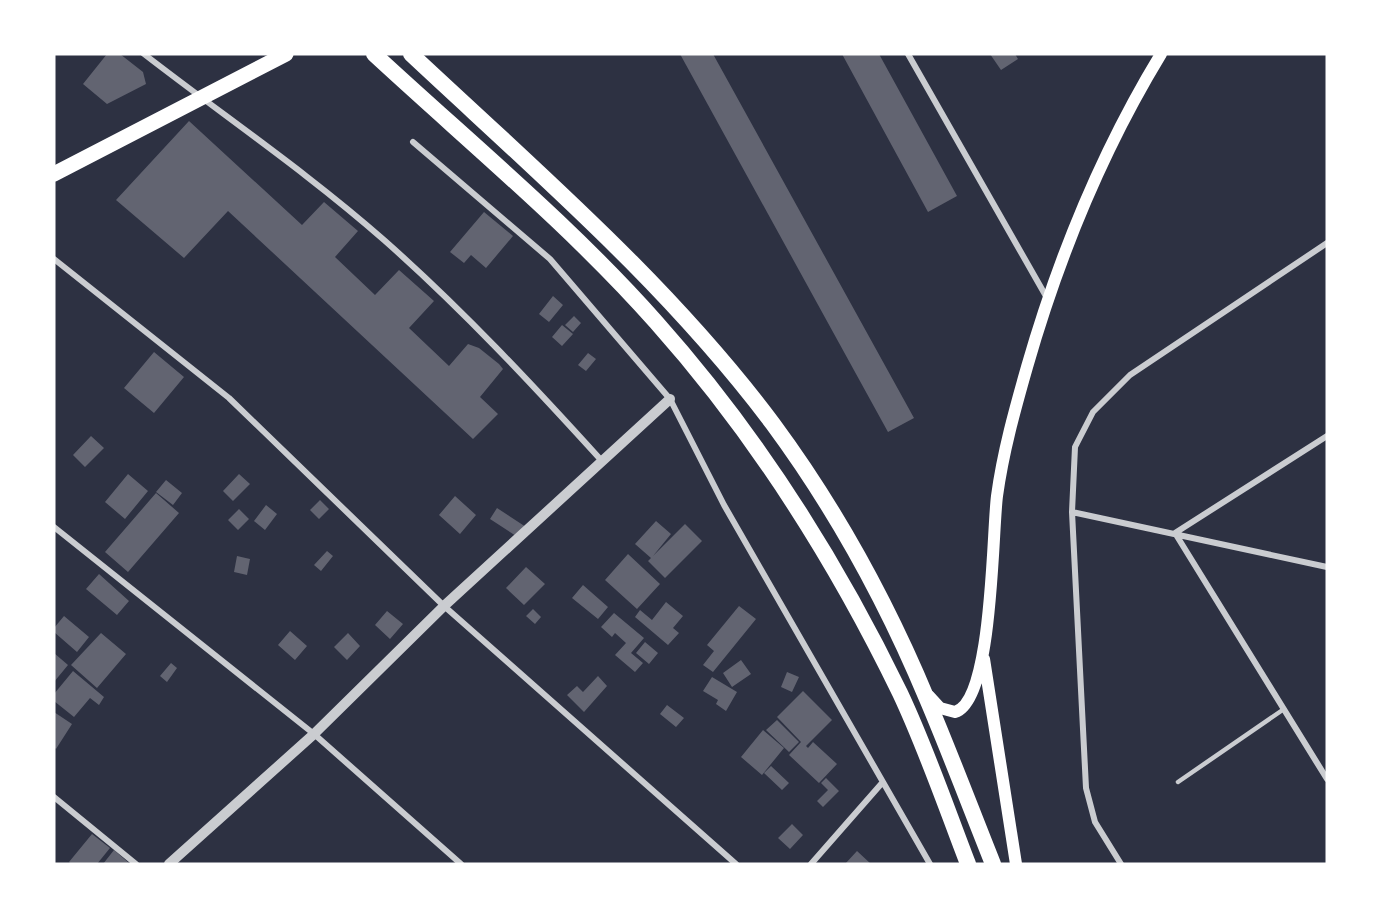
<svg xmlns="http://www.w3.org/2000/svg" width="1381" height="918" font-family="Ubuntu,sans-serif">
	<rect width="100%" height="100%" fill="#2d3142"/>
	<path fill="#626471" d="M 107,54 L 120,54 L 143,72 L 146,84 L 107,104 L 83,84 Z
		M 680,54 L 713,54 L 914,418 L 888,432 Z
		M 842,54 L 879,54 L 957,196 L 928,212 Z
		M 990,54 L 1015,54 L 1018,59 L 1001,70 Z
		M 189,121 L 302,225 L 324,202 L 358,231 L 335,257 L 375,295 L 399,270 L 434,301 L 409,328 L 449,366 L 468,344 L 479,348 L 499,364 L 503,369 L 480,397 L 498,414 L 473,439 L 228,211 L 184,258 L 116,200 Z
		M 484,212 L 513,236 L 486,268 L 471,255 L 464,263 L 450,252 Z
		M 553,296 L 563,305 L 549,322 L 539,314 Z
		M 574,316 L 581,323 L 573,332 L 565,325 Z
		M 562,325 L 573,334 L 562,346 L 552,337 Z
		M 154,352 L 184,377 L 154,413 L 124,388 Z
		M 588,353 L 596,359 L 586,371 L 578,365 Z
		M 91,436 L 104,448 L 85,467 L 73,455 Z
		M 128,474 L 148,491 L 125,519 L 105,502 Z
		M 239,474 L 250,484 L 233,501 L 223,491 Z
		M 166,480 L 182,493 L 173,505 L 156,492 Z
		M 156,493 L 179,513 L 128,572 L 105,552 Z
		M 455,496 L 476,515 L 460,534 L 439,515 Z
		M 320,500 L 329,509 L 319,519 L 310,510 Z
		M 266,505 L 277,514 L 265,530 L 254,521 Z
		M 497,508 L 526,527 L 519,538 L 490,519 Z
		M 239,509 L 249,519 L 238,530 L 228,520 Z
		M 656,521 L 671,534 L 653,556 L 685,524 L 702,541 L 665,578 L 648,561 L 651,558 L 635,544 Z
		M 327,551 L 333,556 L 321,571 L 314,565 Z
		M 628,554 L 660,584 L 637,609 L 605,580 Z
		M 237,556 L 250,559 L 247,575 L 234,572 Z
		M 526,567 L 545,584 L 524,605 L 506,588 Z
		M 99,574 L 129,601 L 117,615 L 86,589 Z
		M 583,585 L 608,607 L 598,619 L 572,598 Z
		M 666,602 L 683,616 L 673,628 L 679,633 L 668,645 L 635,617 L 640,610 L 652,620 Z
		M 739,606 L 756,619 L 713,672 L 703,665 L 714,651 L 707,645 Z
		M 533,609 L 541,617 L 535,624 L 526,616 Z
		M 387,611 L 403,624 L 390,639 L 375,625 Z
		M 614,613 L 644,638 L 631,653 L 643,663 L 635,672 L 615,655 L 626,643 L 615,633 L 612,637 L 601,627 Z
		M 64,616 L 89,637 L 77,652 L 54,632 L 54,628 Z
		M 290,631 L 307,646 L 295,660 L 278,645 Z
		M 101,633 L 126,654 L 97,688 L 71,665 Z
		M 348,633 L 360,646 L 347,660 L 334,647 Z
		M 645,642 L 658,653 L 649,664 L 636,653 Z
		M 54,653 L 68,665 L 54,682 Z
		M 741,660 L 751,674 L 732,687 L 723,673 Z
		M 171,663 L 177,668 L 167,682 L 160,676 Z
		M 73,671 L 104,697 L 99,705 L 90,698 L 74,717 L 54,701 L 54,694 Z
		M 787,672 L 799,677 L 792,692 L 781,687 Z
		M 598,676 L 607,686 L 584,712 L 567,695 L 577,686 L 583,692 Z
		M 712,677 L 737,692 L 726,711 L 716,704 L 718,700 L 703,691 Z
		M 803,691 L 832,720 L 806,746 L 808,748 L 813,742 L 837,764 L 819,783 L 789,755 L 801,742 L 777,717 Z
		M 667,705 L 684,718 L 676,727 L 660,714 Z
		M 54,712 L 72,724 L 56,749 L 54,747 Z
		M 777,720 L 799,742 L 789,752 L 766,730 Z
		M 763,730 L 784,748 L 762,775 L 741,757 Z
		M 771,766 L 789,783 L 782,790 L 764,773 Z
		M 826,778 L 839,791 L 823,807 L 817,801 L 828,790 L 821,783 Z
		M 792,824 L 803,835 L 790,849 L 778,838 Z
		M 92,834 L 110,848 L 97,864 L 71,864 L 69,862 Z
		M 114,850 L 130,864 L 103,864 Z
		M 857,851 L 871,864 L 845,864 Z"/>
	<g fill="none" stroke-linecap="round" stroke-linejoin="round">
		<path stroke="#caccd0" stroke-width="4.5" d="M 1178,782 L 1284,709"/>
		<path stroke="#caccd0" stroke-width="6" d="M 144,54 C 224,116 308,173 384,240 C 462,309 532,384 601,460
			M 908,54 L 1047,298
			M 413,142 L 550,259 L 670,399 L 724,505 L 930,864
			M 54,259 L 229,398 L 444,606 L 736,864
			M 1327,436 L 1175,533 L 1327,779
			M 1072,512 L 1327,567
			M 54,527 L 314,734 L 461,864
			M 54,797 L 136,864
			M 811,864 L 882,783
			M 1121,864 L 1095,822 L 1086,788 L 1072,512 L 1075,447 L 1093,412 L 1130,375 L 1327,243"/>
		<path stroke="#caccd0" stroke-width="10" d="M 169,864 L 314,734 L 444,606 L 670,399"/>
		<path stroke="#fff" stroke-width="12" d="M 984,659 L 1016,864
			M 929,696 L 940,708 L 955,712 C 993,701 992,535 997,496 C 1003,452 1015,409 1027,367 C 1058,259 1102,151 1161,54"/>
		<path stroke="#fff" stroke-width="15" d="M 54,174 L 286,54"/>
		<path stroke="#fff" stroke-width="16" d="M 374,54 C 469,142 570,225 656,322 C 755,433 835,559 900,693 C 926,748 946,807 968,864
			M 411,54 C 537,172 669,285 773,424 C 835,508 887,603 927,699 C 950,753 971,809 993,864"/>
	</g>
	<rect width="1381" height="918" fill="none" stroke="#ffffff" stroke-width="111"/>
</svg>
